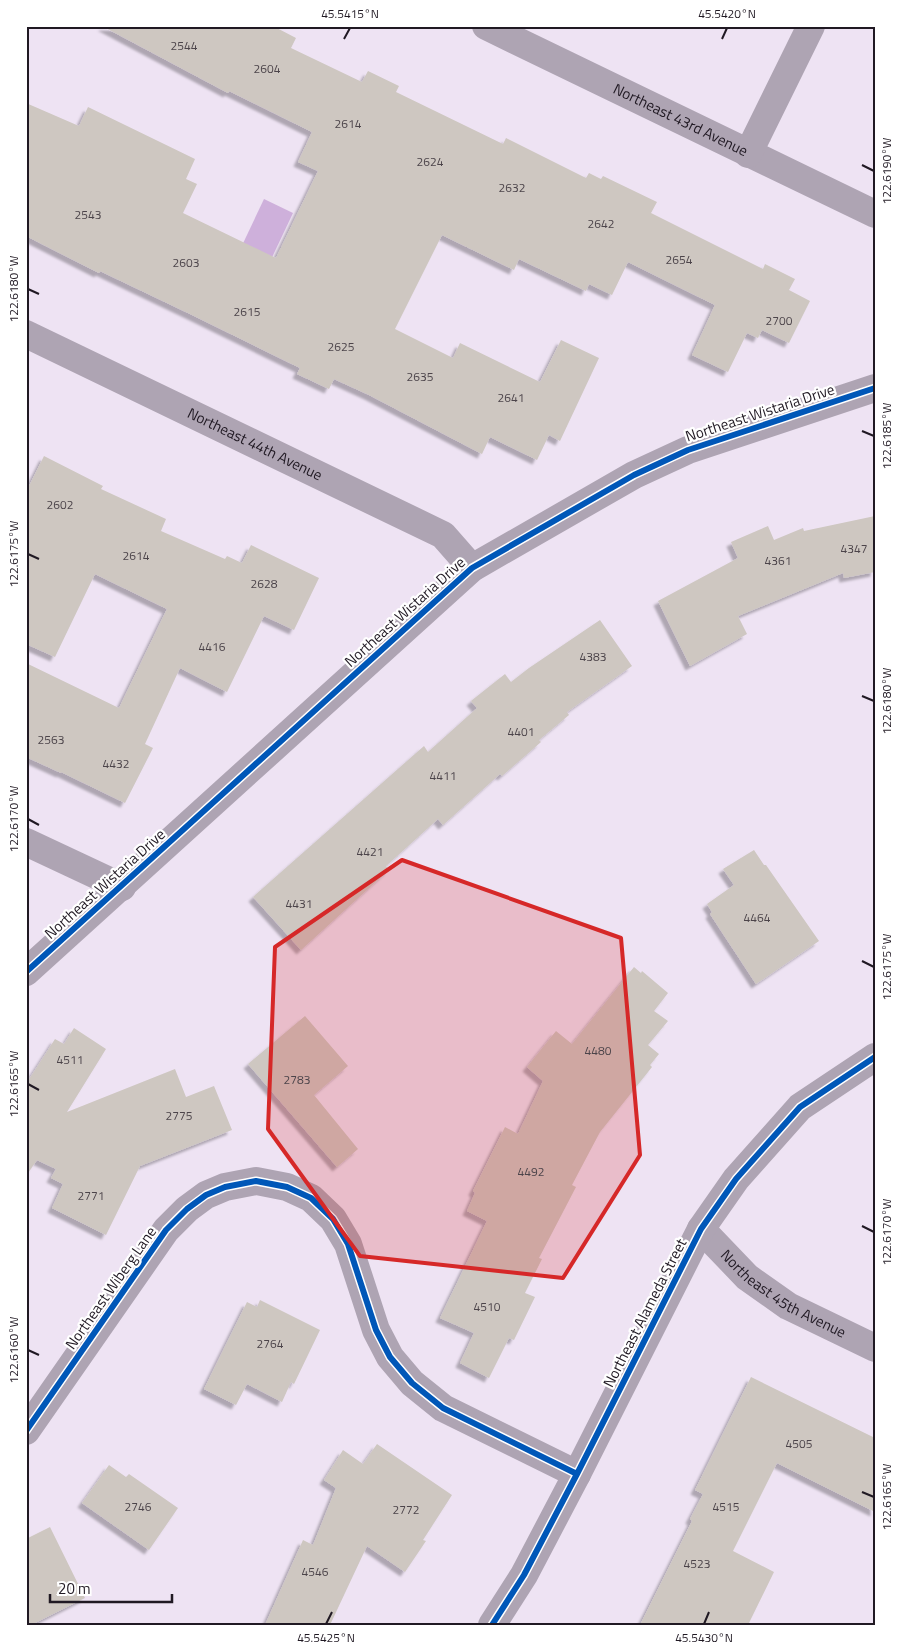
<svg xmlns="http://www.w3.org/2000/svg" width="901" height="1651" font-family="'Titillium Web',sans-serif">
	<defs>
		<filter id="shadow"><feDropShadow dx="-4.5" dy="4.5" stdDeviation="1" flood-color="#0004"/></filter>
	</defs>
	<rect width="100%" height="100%" fill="#eee3f3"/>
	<path fill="#ceb0db" d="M 264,199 L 293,213 L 266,270 L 237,256 Z"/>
	<path fill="#cec7c1" filter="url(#shadow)" d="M 102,26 L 273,26 L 296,38 L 291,48 L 362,82 L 368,71 L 399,86 L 396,92 L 503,144 L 506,138 L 586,178 L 589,173 L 601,179 L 603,176 L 657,202 L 651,213 L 763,269 L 765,264 L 795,279 L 789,290 L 810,301 L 789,343 L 762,330 L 758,338 L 747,333 L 728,372 L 692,355 L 715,305 L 628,262 L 612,295 L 589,284 L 586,291 L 519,259 L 514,270 L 442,235 L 395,329 L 453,358 L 460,343 L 540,382 L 561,340 L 599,358 L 560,441 L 549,435 L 537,460 L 490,437 L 482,454 L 369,395 L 334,379 L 329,389 L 297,374 L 300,368 L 190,314 L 100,271 L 99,273 L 26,236 L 26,103 L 79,126 L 88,107 L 195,159 L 186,179 L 197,184 L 183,213 L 276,258 L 318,171 L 298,162 L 312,132 L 229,91 L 228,93 Z
		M 44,456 L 103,486 L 101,489 L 166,519 L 161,531 L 225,559 L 227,556 L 242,563 L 251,545 L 319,578 L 294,630 L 264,616 L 227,692 L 180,668 L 145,744 L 153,748 L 125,803 L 61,772 L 61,773 L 26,757 L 26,663 L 119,708 L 167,609 L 95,574 L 55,657 L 26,644 L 26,492 Z
		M 875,516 L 875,572 L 844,578 L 843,573 L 738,616 L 747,634 L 690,666 L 658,601 L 738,558 L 731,542 L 768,526 L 774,540 L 803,528 L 804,531 Z
		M 600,620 L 632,666 L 567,712 L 569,715 L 539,740 L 541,742 L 502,776 L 500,774 L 443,825 L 438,819 L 386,866 L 389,870 L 301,950 L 253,897 L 424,746 L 428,752 L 477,708 L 471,701 L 505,674 L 511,682 L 529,668 Z
		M 754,850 L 764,865 L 766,865 L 819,941 L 756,984 L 710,914 L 712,912 L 707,904 L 734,885 L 723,869 Z
		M 634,967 L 641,973 L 642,971 L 668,993 L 654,1011 L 668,1021 L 648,1045 L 659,1054 L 650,1065 L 652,1067 L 600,1132 L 572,1185 L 576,1187 L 539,1258 L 542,1259 L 525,1293 L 535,1297 L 514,1340 L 509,1338 L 489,1378 L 460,1363 L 474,1333 L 440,1318 L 487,1221 L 467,1211 L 475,1193 L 473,1191 L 505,1127 L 518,1134 L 543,1081 L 527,1067 L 556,1031 L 572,1044 Z
		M 305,1016 L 348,1066 L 314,1095 L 358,1149 L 337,1167 L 248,1064 Z
		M 74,1028 L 106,1049 L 67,1112 L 175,1069 L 186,1097 L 214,1086 L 232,1130 L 140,1166 L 106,1235 L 52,1208 L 63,1184 L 51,1178 L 56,1169 L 37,1160 L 26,1176 L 26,1084 L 55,1039 L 64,1044 Z
		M 260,1300 L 320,1330 L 294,1384 L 291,1382 L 282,1402 L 247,1384 L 236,1405 L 204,1389 L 247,1302 L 257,1307 Z
		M 751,1377 L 875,1438 L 875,1512 L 777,1463 L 733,1551 L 774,1572 L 748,1625 L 640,1625 L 692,1521 L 690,1519 L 703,1494 L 695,1490 Z
		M 377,1444 L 452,1495 L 423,1540 L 426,1541 L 405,1572 L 367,1546 L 330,1625 L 265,1625 L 303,1540 L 313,1545 L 336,1488 L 324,1480 L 343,1450 L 363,1464 Z
		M 109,1465 L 126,1477 L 129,1474 L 178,1508 L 149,1550 L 82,1503 Z
		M 50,1527 L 85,1598 L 31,1625 L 26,1625 L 26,1539 Z"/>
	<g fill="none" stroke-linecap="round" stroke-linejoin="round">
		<g stroke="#aea4b3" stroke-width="28">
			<path id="s1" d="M 486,26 L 875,214"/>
			<path d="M 748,154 L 811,26"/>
			<path id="s2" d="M 26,334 L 443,535 L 472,568"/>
			<path d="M 26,842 L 122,887"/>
			<path d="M 26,972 L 472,568 L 634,475 L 688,450 L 875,388"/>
			<path id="s3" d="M 701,1229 L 747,1277 L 788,1306 L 875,1348"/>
			<path d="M 26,1431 L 166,1230 L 187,1209 L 206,1195 L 225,1187 L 256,1181 L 287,1187 L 311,1198 L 333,1219 L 348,1244 L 376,1330 L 390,1357 L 412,1383 L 443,1408 L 577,1474"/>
			<path d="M 492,1625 L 524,1575 L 577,1474 L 701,1229 L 736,1179 L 800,1107 L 875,1057"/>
		</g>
		<g stroke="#fff" stroke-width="9">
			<path id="cycleway" d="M 26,972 L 472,568 L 634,475 L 688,450 L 875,388
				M 26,1431 L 166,1230 L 187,1209 L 206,1195 L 225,1187 L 256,1181 L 287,1187 L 311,1198 L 333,1219 L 348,1244 L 376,1330 L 390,1357 L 412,1383 L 443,1408 L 577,1474
				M 492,1625 L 524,1575 L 577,1474 L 701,1229 L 736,1179 L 800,1107 L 875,1057"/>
		</g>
		<use href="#cycleway" stroke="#0057b8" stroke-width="6"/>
	</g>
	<path fill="#d62828" fill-opacity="0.2" stroke="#d62828" stroke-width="4" stroke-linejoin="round" d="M 402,860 L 621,938 L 640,1155 L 563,1278 L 360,1256 L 268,1129 L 275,947 Z"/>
	<path fill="none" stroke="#201923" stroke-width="2" d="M 344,39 L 350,28M 722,39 L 727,28M 862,165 L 874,171M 28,289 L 39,294M 862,431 L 874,436M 28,554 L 39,559M 862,696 L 874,701M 28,819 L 39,825M 862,961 L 874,967M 28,1084 L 39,1090M 862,1226 L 874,1232M 28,1350 L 39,1355M 862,1492 L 874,1497M 326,1624 L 332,1612M 704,1624 L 709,1612"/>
	<g text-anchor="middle" stroke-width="4.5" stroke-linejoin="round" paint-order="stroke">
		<g font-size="12" fill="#4c444a">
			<text x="184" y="50">2544</text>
			<text x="267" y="73">2604</text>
			<text x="348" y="128">2614</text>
			<text x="430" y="166">2624</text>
			<text x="512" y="192">2632</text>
			<text x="88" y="219">2543</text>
			<text x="601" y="228">2642</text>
			<text x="679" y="264">2654</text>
			<text x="186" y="267">2603</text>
			<text x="247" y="316">2615</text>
			<text x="779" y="325">2700</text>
			<text x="341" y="351">2625</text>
			<text x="420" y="381">2635</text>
			<text x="511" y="402">2641</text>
			<text x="60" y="509">2602</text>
			<text x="854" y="553">4347</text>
			<text x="136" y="560">2614</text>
			<text x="778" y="565">4361</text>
			<text x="264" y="588">2628</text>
			<text x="212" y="651">4416</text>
			<text x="593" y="661">4383</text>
			<text x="521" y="736">4401</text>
			<text x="51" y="744">2563</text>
			<text x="116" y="768">4432</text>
			<text x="443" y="780">4411</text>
			<text x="370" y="856">4421</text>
			<text x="299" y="908">4431</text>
			<text x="757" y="922">4464</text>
			<text x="598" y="1055">4480</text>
			<text x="70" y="1064">4511</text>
			<text x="297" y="1084">2783</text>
			<text x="179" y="1120">2775</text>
			<text x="531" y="1176">4492</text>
			<text x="91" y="1200">2771</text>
			<text x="487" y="1311">4510</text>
			<text x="270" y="1348">2764</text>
			<text x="799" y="1448">4505</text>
			<text x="138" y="1511">2746</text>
			<text x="726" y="1511">4515</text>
			<text x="406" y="1514">2772</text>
			<text x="697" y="1568">4523</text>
			<text x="315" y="1576">4546</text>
		</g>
		<g font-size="15" fill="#201923" stroke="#fff">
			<text dy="5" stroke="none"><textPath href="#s1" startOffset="216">Northeast 43rd Avenue</textPath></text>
			<text transform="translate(760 413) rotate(-18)" y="5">Northeast Wistaria Drive</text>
			<text dy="5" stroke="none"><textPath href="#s2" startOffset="254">Northeast 44th Avenue</textPath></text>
			<text transform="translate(405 612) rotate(-42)" y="5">Northeast Wistaria Drive</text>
			<text transform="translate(105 884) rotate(-42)" y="5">Northeast Wistaria Drive</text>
			<text transform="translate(111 1288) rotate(-55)" y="5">Northeast Wiberg Lane</text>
			<text dy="5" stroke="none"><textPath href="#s3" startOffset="106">Northeast 45th Avenue</textPath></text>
			<text transform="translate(645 1313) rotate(-63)" y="5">Northeast Alameda Street</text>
		</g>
	</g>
	<rect width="901" height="1651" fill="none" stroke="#ffffff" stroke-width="55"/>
	<path d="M50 1594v8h122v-8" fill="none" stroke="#201923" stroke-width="2.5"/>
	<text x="58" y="1594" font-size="15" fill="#201923" stroke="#ffffff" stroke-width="4" paint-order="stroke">20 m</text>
	<rect x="28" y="28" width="846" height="1596" fill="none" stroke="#201923" stroke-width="2"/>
	<g font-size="12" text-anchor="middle" fill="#201923">
		<text x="350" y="18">45.5415°N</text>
		<text x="727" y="18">45.5420°N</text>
		<text transform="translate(887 171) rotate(-90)" y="4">122.6190°W</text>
		<text transform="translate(14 289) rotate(-90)" y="4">122.6180°W</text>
		<text transform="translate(887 436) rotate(-90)" y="4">122.6185°W</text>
		<text transform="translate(14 554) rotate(-90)" y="4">122.6175°W</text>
		<text transform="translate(887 701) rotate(-90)" y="4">122.6180°W</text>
		<text transform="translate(14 819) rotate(-90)" y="4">122.6170°W</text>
		<text transform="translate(887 967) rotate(-90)" y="4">122.6175°W</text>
		<text transform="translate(14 1084) rotate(-90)" y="4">122.6165°W</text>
		<text transform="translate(887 1232) rotate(-90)" y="4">122.6170°W</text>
		<text transform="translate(14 1350) rotate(-90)" y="4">122.6160°W</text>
		<text transform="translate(887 1497) rotate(-90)" y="4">122.6165°W</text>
		<text x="326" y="1642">45.5425°N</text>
		<text x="704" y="1642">45.5430°N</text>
	</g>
</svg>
